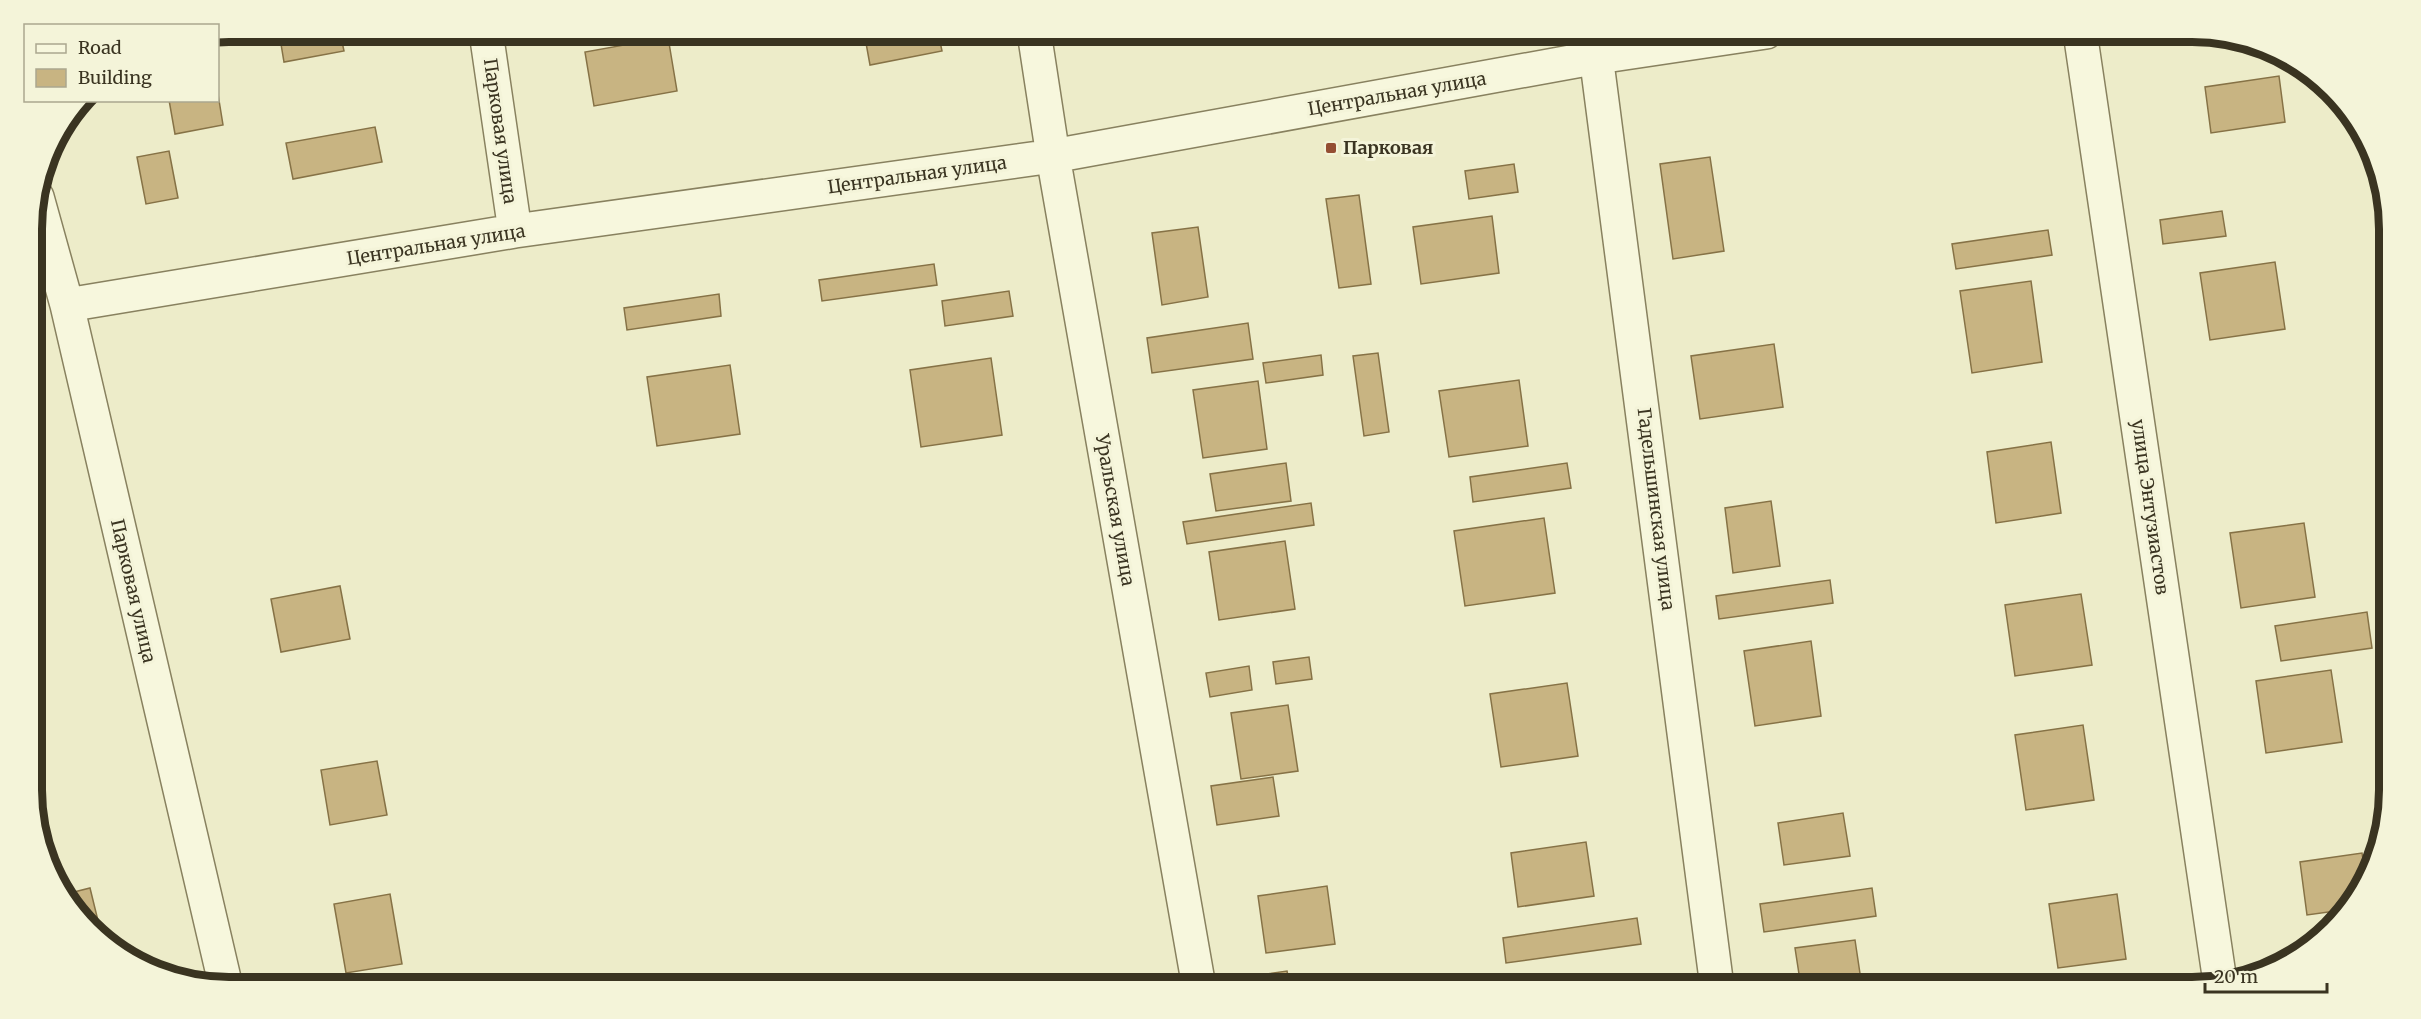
<svg xmlns="http://www.w3.org/2000/svg" width="2421" height="1019" font-family="Merriweather,serif">
	<rect width="100%" height="100%" fill="#edecc9"/>
	<path fill="#c8b482" stroke="#867246" stroke-width="1.5" d="M 279,32 L 340,32 L 344,51 L 284,62 Z
		M 864,32 L 938,32 L 942,51 L 870,65 Z
		M 1129,32 L 1175,32 L 1131,40 Z
		M 668,37 L 677,91 L 594,106 L 585,52 Z
		M 2279,76 L 2285,122 L 2211,133 L 2205,87 Z
		M 218,94 L 223,125 L 175,134 L 169,100 L 218,100 Z
		M 375,127 L 382,162 L 293,179 L 286,143 Z
		M 169,151 L 178,198 L 146,204 L 137,157 Z
		M 1710,157 L 1724,251 L 1673,259 L 1660,164 Z
		M 1514,164 L 1518,192 L 1469,199 L 1465,171 Z
		M 1359,195 L 1371,284 L 1339,288 L 1326,199 Z
		M 2222,211 L 2226,236 L 2163,244 L 2160,220 Z
		M 1492,216 L 1499,273 L 1421,284 L 1413,227 Z
		M 1198,227 L 1208,297 L 1162,305 L 1152,233 Z
		M 2048,230 L 2052,255 L 1956,269 L 1952,244 Z
		M 2275,262 L 2285,329 L 2210,340 L 2200,273 Z
		M 934,264 L 937,285 L 822,301 L 819,280 Z
		M 2031,281 L 2042,362 L 1972,373 L 1960,291 Z
		M 1009,291 L 1013,316 L 945,326 L 942,301 Z
		M 719,294 L 721,316 L 627,330 L 624,308 Z
		M 1248,323 L 1253,359 L 1152,373 L 1147,338 Z
		M 1774,344 L 1783,407 L 1700,419 L 1691,356 Z
		M 1378,353 L 1389,432 L 1364,436 L 1353,356 Z
		M 1321,355 L 1323,375 L 1266,383 L 1263,363 Z
		M 991,358 L 1002,435 L 921,447 L 910,370 Z
		M 730,365 L 740,434 L 657,446 L 647,377 Z
		M 1519,380 L 1528,446 L 1449,457 L 1439,391 Z
		M 1258,381 L 1267,449 L 1203,458 L 1193,390 Z
		M 2051,442 L 2061,513 L 1996,523 L 1987,452 Z
		M 1286,463 L 1291,501 L 1216,511 L 1210,474 Z
		M 1567,463 L 1571,488 L 1473,502 L 1470,477 Z
		M 1771,501 L 1780,566 L 1733,573 L 1725,508 Z
		M 1311,503 L 1314,525 L 1187,544 L 1183,522 Z
		M 1544,518 L 1555,593 L 1465,606 L 1454,531 Z
		M 2304,523 L 2315,597 L 2241,608 L 2230,533 Z
		M 1285,541 L 1295,609 L 1219,620 L 1209,552 Z
		M 1830,580 L 1833,603 L 1719,619 L 1716,596 Z
		M 340,586 L 350,639 L 281,652 L 271,599 Z
		M 2081,594 L 2092,665 L 2015,676 L 2005,605 Z
		M 2367,612 L 2372,648 L 2281,661 L 2275,626 Z
		M 1811,641 L 1821,716 L 1755,726 L 1744,651 Z
		M 1309,657 L 1312,679 L 1276,684 L 1273,662 Z
		M 1249,666 L 1252,690 L 1210,697 L 1206,673 Z
		M 2331,670 L 2342,742 L 2266,753 L 2256,681 Z
		M 1567,683 L 1578,756 L 1501,767 L 1490,694 Z
		M 1288,705 L 1298,771 L 1241,779 L 1231,713 Z
		M 2083,725 L 2094,800 L 2026,810 L 2015,735 Z
		M 377,761 L 387,815 L 330,825 L 321,770 Z
		M 1273,777 L 1279,816 L 1217,825 L 1211,786 Z
		M 1843,813 L 1850,856 L 1784,865 L 1778,823 Z
		M 1586,842 L 1594,896 L 1518,907 L 1511,853 Z
		M 2362,853 L 2366,880 L 2350,909 L 2307,915 L 2300,862 Z
		M 1327,886 L 1335,944 L 1266,953 L 1258,896 Z
		M 90,888 L 101,933 L 73,910 L 66,894 Z
		M 1872,888 L 1876,916 L 1764,932 L 1760,904 Z
		M 390,894 L 402,964 L 346,973 L 334,904 Z
		M 2117,894 L 2126,959 L 2058,968 L 2049,904 Z
		M 1637,918 L 1641,944 L 1506,963 L 1503,938 Z
		M 1855,940 L 1862,987 L 1801,987 L 1795,948 Z
		M 1287,971 L 1290,987 L 1255,987 L 1253,976 Z"/>
	<g fill="none" stroke-linecap="round" stroke-linejoin="round">
		<g stroke="#88815f" stroke-width="36">
			<path id="minor" d="M 486,32 L 515,231
				M 1034,32 L 1053,156 L 1199,987
				M 1593,32 L 1717,987
				M 2080,32 L 2220,982
				M 37,197 L 67,305 L 226,987
				M 67,305 L 515,231 L 1053,156 L 1598,57 L 1766,32"/>
		</g>
		<use href="#minor" stroke="#f7f7dd" stroke-width="33"/>
	</g>
	<rect fill="#944e32" stroke="#f4f4d9" stroke-width="2" x="1325" y="142" width="12" height="12" rx="3"/>
	<g text-anchor="middle" stroke-width="6" stroke-linejoin="round" paint-order="stroke">
		<g font-size="18" fill="#3a3421" stroke="#f4f4d9">
			<text transform="translate(1397 94) rotate(-10)" y="6">Центральная улица</text>
			<text transform="translate(500 131) rotate(82)" y="6">Парковая улица</text>
			<text transform="translate(917 175) rotate(-8)" y="6">Центральная улица</text>
			<text transform="translate(436 245) rotate(-9)" y="6">Центральная улица</text>
			<text transform="translate(2150 507) rotate(82)" y="6">улица Энтузиастов</text>
			<text transform="translate(1656 509) rotate(83)" y="6">Гадельшинская улица</text>
			<text transform="translate(1115 510) rotate(80)" y="6">Уральская улица</text>
			<text transform="translate(133 591) rotate(77)" y="6">Парковая улица</text>
		</g>
		<g font-size="18" font-weight="bold" fill="#3a3421" stroke="#f4f4d9" text-anchor="start">
			<text x="1343" y="154">Парковая</text>
		</g>
	</g>
	<path d="M0 0H2421V1019H0ZM229 42H2192A187 187 0 0 1 2379 229V790A187 187 0 0 1 2192 977H229A187 187 0 0 1 42 790V229A187 187 0 0 1 229 42Z" fill="#f4f4d9" fill-rule="evenodd"/>
	<path fill="none" stroke="#3a3421" stroke-width="8" d="M229 42H2192A187 187 0 0 1 2379 229V790A187 187 0 0 1 2192 977H229A187 187 0 0 1 42 790V229A187 187 0 0 1 229 42Z"/>
	<rect x="24" y="24" width="195" height="78" fill="#f4f4d9" stroke="#aaa78f" stroke-width="1.5"/>
	<rect x="36" y="44" width="30" height="9" fill="#f7f7dd" stroke="#aaa78f" stroke-width="1.5"/>
	<text x="78" y="54" font-size="18" fill="#3a3421">Road</text>
	<rect x="36" y="69" width="30" height="18" fill="#c8b482" stroke="#aaa78f" stroke-width="1.5"/>
	<text x="78" y="84" font-size="18" fill="#3a3421">Building</text>
	<path d="M2205 983v9h122v-9" fill="none" stroke="#3a3421" stroke-width="3"/>
	<text x="2214" y="983" font-size="18" fill="#3a3421" stroke="#f4f4d9" stroke-width="4.5" paint-order="stroke">20 m</text>
</svg>
